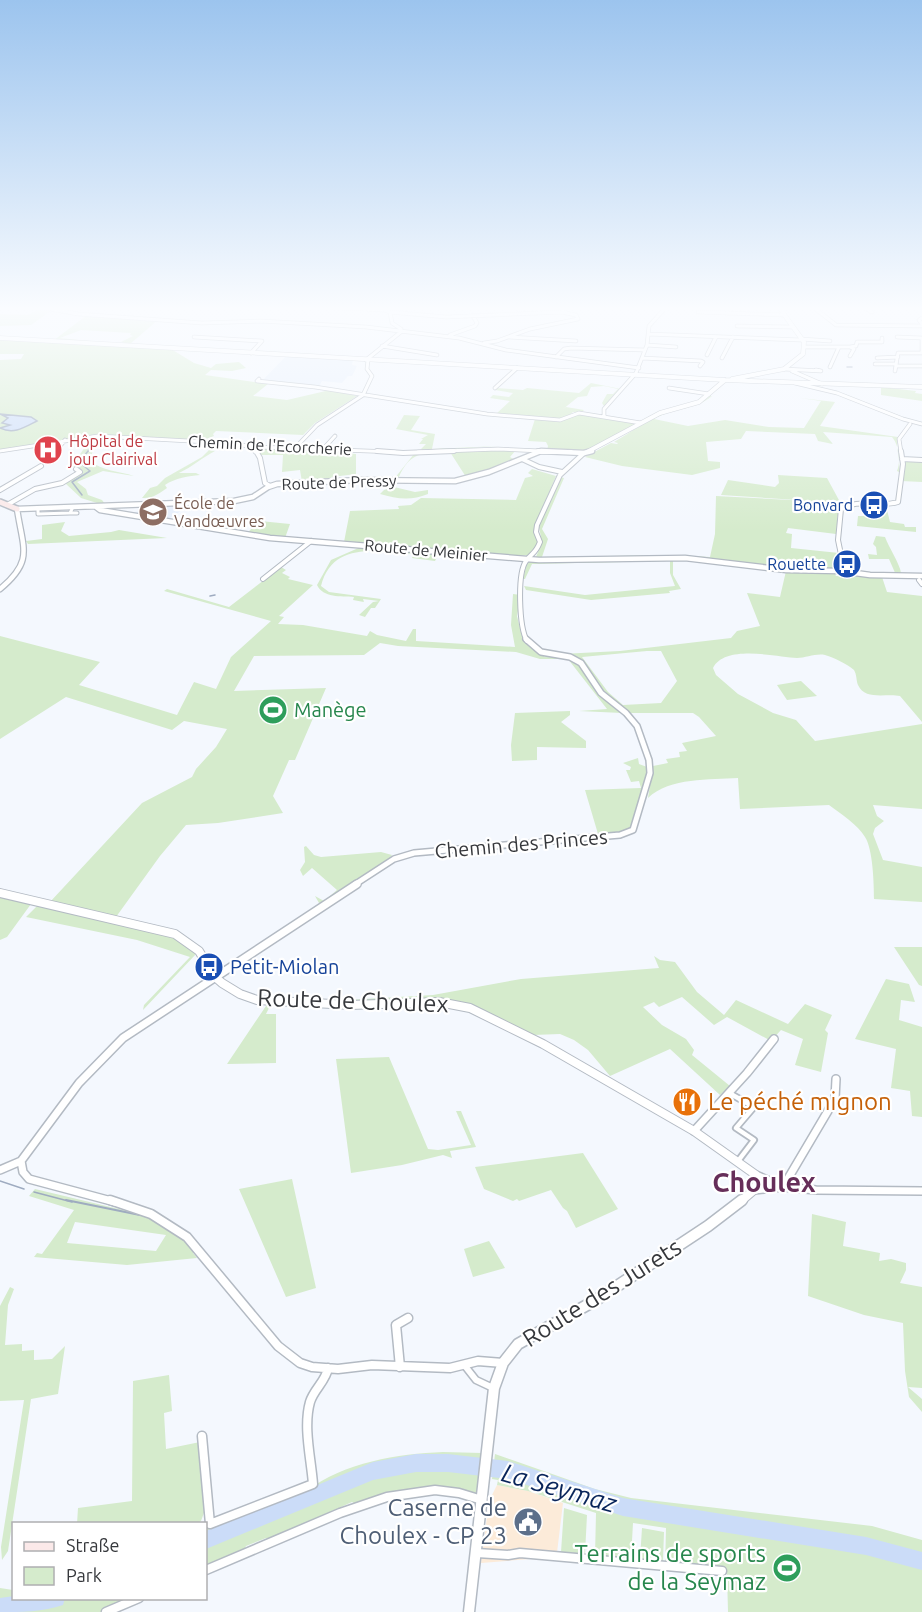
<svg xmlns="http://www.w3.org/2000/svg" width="922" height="1612" font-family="Ubuntu,sans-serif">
	<rect width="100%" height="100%" fill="#f4f8fe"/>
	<path fill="#fcebd9" d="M 497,1485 L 528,1491 L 563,1503 L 556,1561 L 530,1559 L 481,1563 L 489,1501 Z"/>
	<path fill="#e6effc" d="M 286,356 L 353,360 L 352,365 L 357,366 L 352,376 L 348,376 L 342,383 L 322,381 L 318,388 L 261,382 Z
		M 190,505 L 167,520 L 127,513 L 142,511 L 144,506 Z"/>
	<path fill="#d5ebcc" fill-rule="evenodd" d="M 41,308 L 52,310 L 31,325 L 0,326 L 0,314 L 28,315 Z
		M 87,315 L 159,319 L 130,344 L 121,342 L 133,336 L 130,335 L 131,333 L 81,330 L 60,338 L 99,342 L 53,341 Z
		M 0,339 L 171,349 L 194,363 L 211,368 L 216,364 L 239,362 L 246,368 L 232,371 L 211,370 L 205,375 L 268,384 L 253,396 L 287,400 L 330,390 L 357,396 L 315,423 L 303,435 L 216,431 L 213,434 L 214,436 L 206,439 L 233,441 L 231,443 L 98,434 L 0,450 L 0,360 L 21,359 L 24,354 L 0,354 Z
		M 591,383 L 621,389 L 604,406 L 602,403 L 607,394 L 613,394 L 618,389 L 604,386 L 591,387 L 587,396 L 578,397 L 562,410 L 566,407 L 584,410 L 581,413 L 573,412 L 565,419 L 496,414 L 510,401 L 490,398 L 493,395 L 509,397 L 513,393 L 495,390 L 497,388 L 523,390 L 527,388 L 579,393 Z
		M 881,387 L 916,391 L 915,393 L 922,394 L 922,401 L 881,395 Z
		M 709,396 L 712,396 C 696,410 672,408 654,419 L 688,426 L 725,420 L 769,427 L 804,428 L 821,401 L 800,398 L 835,402 L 820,426 L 898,437 C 895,448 901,460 899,472 L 897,471 C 901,462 899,445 892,437 L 823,432 L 833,444 L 818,441 L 815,434 L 746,431 L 741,439 L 706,442 L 708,461 L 720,462 L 720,468 L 692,475 L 622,466 L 585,457 L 611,443 L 617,444 L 618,443 L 614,442 C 631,432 646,421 664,413 C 680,406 696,407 709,396 Z
		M 575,414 L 579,414 L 638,423 L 586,451 L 547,450 L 548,446 L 546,442 L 528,441 L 535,419 L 565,420 Z
		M 404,415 L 420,416 L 411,430 L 435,434 L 432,449 L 499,446 L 424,451 L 421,449 L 426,444 L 419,444 L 423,439 L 421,439 L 428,435 L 396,429 Z
		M 102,436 L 107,442 L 94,446 L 90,461 C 102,471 119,471 134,476 L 103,471 L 77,482 L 86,489 L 88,495 L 102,500 L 105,504 L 96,504 L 97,503 L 81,498 L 65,483 L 83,472 L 76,467 L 71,467 L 90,440 Z
		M 261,448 L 328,449 L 327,452 L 324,452 L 323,456 L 333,456 L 336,452 L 356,454 L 356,474 L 332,477 L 329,480 L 302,482 L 300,470 L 282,472 L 283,455 L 259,455 L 258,450 Z
		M 495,449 L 537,452 L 516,450 L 510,457 L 515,460 L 466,477 L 450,452 C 422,453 410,451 398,479 L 394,479 L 414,454 Z
		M 209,450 L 215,451 C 203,457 192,467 179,473 L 196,473 L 200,475 C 189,476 175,478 165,485 L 167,488 C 160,493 152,499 142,498 L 150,488 L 157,486 L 165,478 L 202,457 Z
		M 922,460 L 922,482 L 901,481 L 905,461 Z
		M 532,469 L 556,476 L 534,529 L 538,542 L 532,555 L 512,556 L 344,542 L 350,511 L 399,509 L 398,506 L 411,505 L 421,498 L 516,500 L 525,478 L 533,476 L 528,473 Z
		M 778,475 L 827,478 L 840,502 L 834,502 L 839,505 L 836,534 L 788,528 L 786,533 L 792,534 L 791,548 L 839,553 L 841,567 L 835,570 L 777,568 L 712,559 L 536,557 L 542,542 L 539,527 L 560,477 L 564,478 L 542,529 L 548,539 L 542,557 L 676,555 L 710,557 L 715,534 L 716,496 L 828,502 L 721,495 L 728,480 L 775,487 L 779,483 Z
		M 394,487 L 415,492 L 428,490 L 428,494 C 411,501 397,499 380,494 L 384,490 Z
		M 875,506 L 886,506 L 890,522 L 904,524 L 905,527 L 916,527 L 916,532 L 857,526 L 858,516 L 874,516 Z
		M 260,521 L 290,524 L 285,538 L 247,533 Z
		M 65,522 L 61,531 L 69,536 L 111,532 L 119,530 L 167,538 L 28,544 L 26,541 L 42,539 L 42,525 Z
		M 876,536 L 885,537 C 889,548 900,564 901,573 L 896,575 L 889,559 L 869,559 L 868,554 L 877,555 L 876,547 L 873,544 Z
		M 363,546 L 438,555 L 435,561 L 412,558 L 414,554 C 378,551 332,541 321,586 L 329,592 L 381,599 L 375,608 L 371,608 L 365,617 L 359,615 L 373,602 L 379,601 L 363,599 L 364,602 L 353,600 L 354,597 C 341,596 323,598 317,585 L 331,560 Z
		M 673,559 L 673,575 L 681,589 L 669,591 L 670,593 L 591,600 L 526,590 L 524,586 L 585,595 L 675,586 L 670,573 L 670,561 L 532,564 L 525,579 L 523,579 L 527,563 L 531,561 Z
		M 281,567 L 286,570 L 282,573 L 290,577 L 288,579 L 313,585 L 279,616 L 284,617 L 278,624 L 303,625 L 367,636 L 370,631 L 377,635 L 406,641 L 413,629 L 416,629 L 416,641 L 515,647 L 511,625 L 513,594 L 521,595 L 517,616 L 523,640 L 545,657 L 571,658 L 577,663 L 602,697 L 622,713 L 579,711 L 607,709 L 568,659 L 540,659 L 516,652 L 398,646 L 380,643 L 364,655 L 254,656 L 234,691 L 326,688 L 295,760 L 289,760 L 273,796 L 283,813 L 218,823 L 186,825 L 160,856 L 116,917 L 50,902 L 142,803 L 192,777 L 196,769 L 216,747 L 227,729 L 184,721 L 172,730 L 66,697 L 0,739 L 0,636 L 100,662 L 79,685 L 177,715 L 194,682 L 216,689 L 231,657 L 271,621 L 164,591 L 167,589 L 229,607 Z
		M 786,571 L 835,574 L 836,576 L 882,577 L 887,592 L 922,596 L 922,722 L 900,696 C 887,693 865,701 858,685 C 856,680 857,675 854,670 C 847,664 835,658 825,655 C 816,653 806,658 797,658 C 777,657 725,644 713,668 L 716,675 L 738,694 L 773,713 L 796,720 L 815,741 L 922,724 L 922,809 L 873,805 L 877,816 L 884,821 L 875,828 L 873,834 L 883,860 L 922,867 L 922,902 L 874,899 C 874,884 873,849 865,837 C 858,825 840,813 829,805 L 740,809 L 738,778 C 710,780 670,777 648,798 L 653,766 L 668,763 L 666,759 L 680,757 L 679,752 L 687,751 L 682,743 L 716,736 L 699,717 L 693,713 L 629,713 L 604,691 L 578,657 L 561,654 L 620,651 L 731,638 L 737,631 L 760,626 L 747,593 L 780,597 ZM 647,651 L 661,651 L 677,681 L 661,703 L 623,705 L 608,692 L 582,657 Z
		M 801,681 L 817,696 L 787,700 L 777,685 Z
		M 570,711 L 570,715 L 561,722 L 586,741 L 586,748 L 537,747 L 537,760 L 512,761 L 511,745 L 515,713 Z
		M 638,758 L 639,764 L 647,767 L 647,780 L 630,828 L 619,832 L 598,834 L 585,790 L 641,788 L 639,781 L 631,782 L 626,770 L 630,770 L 631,767 L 623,763 Z
		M 306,846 L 314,855 L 321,857 L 381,852 L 392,855 L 388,860 L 322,903 L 319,903 L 315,896 L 324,901 L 337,890 L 312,868 L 303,876 L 300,870 L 305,862 L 304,847 Z
		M 0,896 L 31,904 L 7,937 L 0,940 Z
		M 38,905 L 174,938 L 196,954 L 143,1010 L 144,1005 L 190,957 L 137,940 L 26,917 Z
		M 894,947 L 922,947 L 922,986 L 919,985 Z
		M 654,956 L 660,960 L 675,962 L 697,992 L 724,1015 L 736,1000 L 788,1024 L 805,1004 L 832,1015 L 825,1030 L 828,1033 L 821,1072 L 795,1065 L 803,1039 L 781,1030 L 771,1041 L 727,1017 L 714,1025 L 682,997 L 659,1007 L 654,1002 L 643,1007 L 662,1025 L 686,1039 L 694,1050 L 692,1055 L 730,1086 L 720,1095 L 670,1049 L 610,1076 L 588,1050 L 574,1040 L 560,1034 L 533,1035 L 460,1001 L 329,1001 L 433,995 L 521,979 L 659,968 Z
		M 886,979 L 909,984 L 915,1002 L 901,1000 L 899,1020 L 922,1027 L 922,1117 L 912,1116 L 910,1091 L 891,1088 L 896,1049 L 855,1039 Z
		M 266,1006 L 270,1006 L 266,1014 L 276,1014 L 276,1063 L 227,1064 Z
		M 389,1057 L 428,1149 L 438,1150 L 471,1145 L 456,1111 L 461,1111 L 476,1147 L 450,1151 L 452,1158 L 443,1155 L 402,1165 L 351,1173 L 336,1059 Z
		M 583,1153 L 618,1209 L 576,1228 L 567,1211 L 563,1208 L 551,1190 L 519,1201 L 517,1199 L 513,1201 L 484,1189 L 475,1167 Z
		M 292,1179 L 316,1288 L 286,1297 L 239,1189 Z
		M 35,1189 L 144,1215 L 176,1231 L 194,1251 L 193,1253 L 197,1258 L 127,1265 L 34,1257 L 37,1253 L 42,1254 L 74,1210 L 29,1196 ZM 75,1222 L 166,1235 L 156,1251 L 67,1243 Z
		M 812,1214 L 846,1222 L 843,1246 L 880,1253 L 879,1261 L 891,1259 L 906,1263 L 906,1270 L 900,1283 L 922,1287 L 922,1388 L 908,1387 L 922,1399 L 922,1412 L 909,1397 L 905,1371 L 903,1323 L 864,1315 L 808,1296 Z
		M 489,1241 L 505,1268 L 473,1277 L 464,1249 Z
		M 10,1287 L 14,1289 L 8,1305 L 5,1345 L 22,1344 L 22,1351 L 34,1350 L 34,1360 L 52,1359 L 65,1346 L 58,1394 L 31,1399 L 8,1551 L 2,1560 L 1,1547 L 24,1400 L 0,1401 L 0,1306 Z
		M 169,1375 L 172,1411 L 164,1413 L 166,1449 L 200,1442 L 205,1510 L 201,1521 L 196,1524 L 77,1524 L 78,1508 L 132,1501 L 133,1381 Z
		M 443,1452 L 482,1453 L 483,1501 L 428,1491 L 359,1506 L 352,1502 L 332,1511 L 327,1519 L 276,1541 L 266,1538 L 246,1546 L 241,1555 L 206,1570 L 206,1529 L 307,1491 C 344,1462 398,1454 443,1452 Z
		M 495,1454 L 595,1489 L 631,1498 L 872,1526 L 922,1540 L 922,1612 L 728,1612 L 727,1574 L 665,1569 L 666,1528 L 633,1523 L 631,1559 L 595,1556 L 596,1513 L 528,1491 L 497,1485 L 498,1480 L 492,1479 Z
		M 564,1508 L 587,1515 L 585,1554 L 561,1552 Z
		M 642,1528 L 664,1532 L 663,1561 L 640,1559 Z
		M 0,1588 L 13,1590 L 14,1598 L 139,1599 L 106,1612 L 0,1612 Z"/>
	<path fill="#cbdcf8" stroke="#9eabc0" stroke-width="1.5" d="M 0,414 L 31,417 L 37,421 C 25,427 14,435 0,428 L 10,425 L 2,423 L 8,418 Z"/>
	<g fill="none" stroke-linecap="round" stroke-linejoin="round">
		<path stroke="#9eabc0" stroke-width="1.5" d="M 847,367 L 852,367
			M 82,495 L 72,482 L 90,471 L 79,462 L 98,439
			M 210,596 L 215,595
			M 0,1181 L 24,1189
			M 34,1192 L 72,1202"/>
		<path stroke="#9eabc0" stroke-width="2" d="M 66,1200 L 140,1215"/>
		<path fill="#cbdcf8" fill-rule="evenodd" d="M 416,1454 L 448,1454 L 508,1461 L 623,1498 L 866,1537 L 922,1552 L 922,1570 L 866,1555 L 623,1516 L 508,1479 L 448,1472 L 416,1472 L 373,1480 L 206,1549 L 206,1531 L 373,1462 Z
			M 14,1596 L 14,1598 L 65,1598 L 63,1605 C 43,1612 21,1612 0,1612 L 0,1598 Z"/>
		<g stroke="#b3bac3" stroke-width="5">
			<path id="pedestrian-far2" d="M 38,508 L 38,514 L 70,513 L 73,507
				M 70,513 L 77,513"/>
		</g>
		<g stroke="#b3bac3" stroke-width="8">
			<path id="pedestrian-far1" d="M 729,1093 L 754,1107 L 736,1128 L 754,1140 L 738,1161"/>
		</g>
		<g stroke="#b3bac3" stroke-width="9">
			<path id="pedestrian" d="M 465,1366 L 476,1380 L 493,1388"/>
		</g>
		<g stroke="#b3bac3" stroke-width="4.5">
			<path id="minor-far4" d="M 34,306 L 78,314 L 202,323 L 261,321 L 366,327 L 459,338 L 506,350 L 639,368
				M 299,306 L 384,310 L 390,312 L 392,323 L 401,329
				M 812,306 L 836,325 L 922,326
				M 816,308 L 862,307 L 872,312
				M 390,312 L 446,317 L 562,312
				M 698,312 L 784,315
				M 922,318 L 919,320 L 922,324
				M 737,326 L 792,327
				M 648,334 L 801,340
				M 450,335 L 475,326 L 477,323 L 473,316
				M 194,337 L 262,341 L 251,353
				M 509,337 L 576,341
				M 897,337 L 922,338 L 922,353
				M 801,339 L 830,341
				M 484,343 L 497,341 L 530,329 L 578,319 L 576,315 L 562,312 L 564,306
				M 647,345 L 676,347
				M 382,346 L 437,355
				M 805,347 L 850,347
				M 707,355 L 716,337
				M 850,356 L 854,349 L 850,347 L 856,346 L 857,342 L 882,342 L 882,338
				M 556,357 L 564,349 L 571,348 L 645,350
				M 642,358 L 701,361 L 703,362 L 700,366
				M 722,358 L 733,337
				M 877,358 L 898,357
				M 366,360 L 402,331
				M 875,364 L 896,364
				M 896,366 L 922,366
				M 830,367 L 839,347
				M 784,369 L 821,371 L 816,370
				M 792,371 L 822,384
				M 895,371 L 898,353 L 921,353
				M 259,379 L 257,381 L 315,387 L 487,414 L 560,420 L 579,413 L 641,423
				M 795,383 L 837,393 L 903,419 L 922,424
				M 495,388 L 517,368
				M 669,388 L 709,394
				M 604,416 L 604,409 L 636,373 L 647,345 L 649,326 L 667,306
				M 295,448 L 317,425 L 363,395 L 372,376 L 367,369 L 368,360
				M 324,448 L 335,436
				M 0,451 L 98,436 L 226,443 L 257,447 L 395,452
				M 55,452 L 65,440
				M 255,452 L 257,447
				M 418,452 L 498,449 L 541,451
				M 901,452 L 899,439 L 910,424"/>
		</g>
		<g stroke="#b3bac3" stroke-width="6">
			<path id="minor-far3" d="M 256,451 L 260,458 L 265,483 L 270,486
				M 377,451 L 403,453 L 454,451
				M 538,451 L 541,451
				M 51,457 L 56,451
				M 522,459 L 539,467 L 562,472
				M 902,459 L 922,460
				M 0,490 L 41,466
				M 7,505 L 35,489 L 62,483 L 80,472 L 76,469
				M 844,569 L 838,540 L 841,509 C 858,498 879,508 898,502 L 903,464 L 901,451
				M 263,579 L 311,541
				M 919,580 L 922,584
				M 527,641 C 519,627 517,574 526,561 C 532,552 535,555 540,542 L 536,532 L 537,525 L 560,475 L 584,453"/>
		</g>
		<g stroke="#b3bac3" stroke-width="8">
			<path id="minor-far2" d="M 354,885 L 394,859 L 414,853 L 620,835 L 633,830 L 650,773 L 649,760 L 637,726 L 626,713 L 601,693 L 581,663 L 570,657 L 541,652 L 526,639"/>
		</g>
		<g stroke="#b3bac3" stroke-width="10">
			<path id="minor-far1" d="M 694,1131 L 747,1073 L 774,1039
				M 21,1161 L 23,1172 L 29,1179 L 115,1202
				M 0,1170 L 21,1161 L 79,1083 L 123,1038 L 357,884
				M 756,1175 L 781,1186
				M 783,1187 L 835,1099 L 836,1079
				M 754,1190 L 783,1187 L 816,1190 L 922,1191"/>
		</g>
		<g stroke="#b3bac3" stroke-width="11">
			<path id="minor" d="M 110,1200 L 151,1214 L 187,1237 L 278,1346 L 300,1363 L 312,1367 L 338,1369 L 372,1365 L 450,1368 L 478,1361 L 503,1363
				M 400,1367 L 396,1325 L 408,1318
				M 202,1436 L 210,1524 L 313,1484 C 311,1458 303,1427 310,1402 C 314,1389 326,1381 328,1368
				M 477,1553 L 508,1555 L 520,1553 L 722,1571
				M 206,1570 L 340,1513 L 387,1497 L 435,1490 L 459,1493 L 482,1500
				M 106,1612 L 139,1598"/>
		</g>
		<g stroke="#b3bac3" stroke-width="5">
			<path id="tertiary-far3" d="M 0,338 L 725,380 L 922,387
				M 732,379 L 784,369 L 803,354 L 804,342 L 778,306
				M 538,452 L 571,452
				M 587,452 L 660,413 L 699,402 L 725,380"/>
		</g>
		<g stroke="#b3bac3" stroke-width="7">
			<path id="tertiary-far2" d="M 96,507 L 100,510 L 270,538 L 539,560 L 685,558 L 786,570 L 839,571
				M841 571a3 3 0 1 1 6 0a3 3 0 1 1-6 0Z
				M 848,572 L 870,575 L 922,576
				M 0,589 C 34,561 23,549 17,509 L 234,501 L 253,497 L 268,487 L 277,484 L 360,480 L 455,481 L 489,472 L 541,451 L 584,453 L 592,451"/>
		</g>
		<g stroke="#b3bac3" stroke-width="10">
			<path id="tertiary-far1" d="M 0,893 L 175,934 L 199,951 L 214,976 L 222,983 L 240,994 L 257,1000 L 351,1005 L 439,1002 L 470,1008 L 543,1044 L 694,1131 L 756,1175 L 758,1181 L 754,1190 L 740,1202"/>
		</g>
		<g stroke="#b3bac3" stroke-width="13">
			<path id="tertiary" d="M 469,1612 L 494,1388 L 503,1363 L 518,1344 L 596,1300 L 708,1226 L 742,1200"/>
		</g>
		<g stroke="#b3bac3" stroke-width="8">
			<path id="secondary" d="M 0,502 L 17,509"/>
		</g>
		<use href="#pedestrian-far2" stroke="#fff" stroke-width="3"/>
		<use href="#pedestrian-far1" stroke="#fff" stroke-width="4.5"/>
		<use href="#pedestrian" stroke="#fff" stroke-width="6"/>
		<use href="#minor-far4" stroke="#fff" stroke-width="3"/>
		<use href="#minor-far3" stroke="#fff" stroke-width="4"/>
		<use href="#minor-far2" stroke="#fff" stroke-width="5"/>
		<use href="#minor-far1" stroke="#fff" stroke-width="7"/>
		<use href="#minor" stroke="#fff" stroke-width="8"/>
		<use href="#tertiary-far3" stroke="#fff" stroke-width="4"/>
		<use href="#tertiary-far2" stroke="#fff" stroke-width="4.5"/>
		<use href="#tertiary-far1" stroke="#fff" stroke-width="8"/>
		<use href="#tertiary" stroke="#fff" stroke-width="10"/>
		<use href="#secondary" stroke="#fbe9e9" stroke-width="5"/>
	</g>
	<linearGradient id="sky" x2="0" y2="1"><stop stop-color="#9cc4ee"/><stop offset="0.58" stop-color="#fafcff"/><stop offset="1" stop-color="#fafcff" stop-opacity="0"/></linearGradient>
	<rect width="922" height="532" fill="url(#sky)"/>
	<defs>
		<g id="hospital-disc" transform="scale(1.5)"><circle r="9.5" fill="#e0444e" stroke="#fff"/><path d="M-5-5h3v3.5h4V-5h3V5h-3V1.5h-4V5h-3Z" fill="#fff"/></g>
		<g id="bus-disc" transform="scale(1.5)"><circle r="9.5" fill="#1a4fb4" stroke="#fff"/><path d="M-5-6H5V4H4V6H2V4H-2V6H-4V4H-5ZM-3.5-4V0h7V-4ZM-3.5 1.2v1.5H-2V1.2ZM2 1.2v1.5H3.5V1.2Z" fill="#fff"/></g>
		<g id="school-disc" transform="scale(1.5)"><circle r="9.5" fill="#8d6e63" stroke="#fff"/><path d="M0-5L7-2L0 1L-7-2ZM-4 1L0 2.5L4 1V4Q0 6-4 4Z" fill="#fff"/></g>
		<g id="stadium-disc" transform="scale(1.5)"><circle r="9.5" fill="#2e9e5b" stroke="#fff"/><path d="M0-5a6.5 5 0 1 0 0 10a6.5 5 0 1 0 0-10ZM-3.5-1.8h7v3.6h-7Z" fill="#fff"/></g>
		<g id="restaurant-disc" transform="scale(1.5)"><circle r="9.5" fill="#e8710a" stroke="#fff"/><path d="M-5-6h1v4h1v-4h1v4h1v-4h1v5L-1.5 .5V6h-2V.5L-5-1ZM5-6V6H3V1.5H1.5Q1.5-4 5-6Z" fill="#fff"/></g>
		<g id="civic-disc" transform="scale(1.5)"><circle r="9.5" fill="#5c6f8a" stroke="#fff"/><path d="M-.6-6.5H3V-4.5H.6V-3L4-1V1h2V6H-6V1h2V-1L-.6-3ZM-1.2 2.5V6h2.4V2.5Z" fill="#fff"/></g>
	</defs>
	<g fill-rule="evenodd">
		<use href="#hospital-disc" x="48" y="450"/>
		<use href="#bus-disc" x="874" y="505"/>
		<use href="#school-disc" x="153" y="512"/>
		<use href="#bus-disc" x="847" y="564"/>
		<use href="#stadium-disc" x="273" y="710"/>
		<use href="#bus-disc" x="209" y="967"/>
		<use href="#restaurant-disc" x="687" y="1102"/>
		<use href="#civic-disc" x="528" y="1522"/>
		<use href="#stadium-disc" x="787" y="1568"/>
	</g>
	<g text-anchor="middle" stroke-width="4.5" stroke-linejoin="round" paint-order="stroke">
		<g font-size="16" fill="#be3a42" stroke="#fff" text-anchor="start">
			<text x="69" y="447">Hôpital de<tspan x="69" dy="18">jour Clairival</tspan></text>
		</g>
		<g font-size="16" fill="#36383c" stroke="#fff">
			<text transform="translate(270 445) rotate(3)" y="6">Chemin de l'Ecorcherie</text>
			<text transform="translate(339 482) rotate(-2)" y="6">Route de Pressy</text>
			<text transform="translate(426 550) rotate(5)" y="6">Route de Meinier</text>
		</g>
		<g font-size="16" fill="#785e54" stroke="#fff" text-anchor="start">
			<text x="174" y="509">École de<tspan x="174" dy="18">Vandœuvres</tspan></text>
		</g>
		<g font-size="16" fill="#164399" stroke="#fff" text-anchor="end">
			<text x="853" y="511">Bonvard</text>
			<text x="826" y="570">Rouette</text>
		</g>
		<g font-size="20" fill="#27864d" stroke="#fff" text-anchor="start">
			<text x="294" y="717">Manège</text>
		</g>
		<g font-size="20" fill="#36383c" stroke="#fff">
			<text transform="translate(521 844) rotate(-5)" y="7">Chemin des Princes</text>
		</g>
		<g font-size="20" fill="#164399" stroke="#fff" text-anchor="start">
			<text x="230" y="974">Petit-Miolan</text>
		</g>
		<g font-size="24" fill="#36383c" stroke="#fff">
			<text transform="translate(353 1001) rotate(2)" y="8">Route de Choulex</text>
			<text transform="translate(602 1293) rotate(-32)" y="8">Route des Jurets</text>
		</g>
		<g font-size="24" fill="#c56008" stroke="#fff" text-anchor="start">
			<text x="708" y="1110">Le péché mignon</text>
		</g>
		<g font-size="24" fill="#4e5e75" stroke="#fff" text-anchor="end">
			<text x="507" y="1516">Caserne de<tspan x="507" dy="28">Choulex - CP 23</tspan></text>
		</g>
		<g font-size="24" fill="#27864d" stroke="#fff" text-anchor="end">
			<text x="766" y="1562">Terrains de sports<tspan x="766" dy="28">de la Seymaz</tspan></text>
		</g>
		<g font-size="26" font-style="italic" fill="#09255b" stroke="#fff">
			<text transform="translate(559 1488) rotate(16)" y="9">La Seymaz</text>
		</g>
		<g font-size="27" font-weight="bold" fill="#662e59" stroke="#fff">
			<text x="764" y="1192">Choulex</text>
		</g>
	</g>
	<rect x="12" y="1522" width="195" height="78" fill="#ffffff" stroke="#afafb1" stroke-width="1.5"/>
	<rect x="24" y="1542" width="30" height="9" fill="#fbe9e9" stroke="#afafb1" stroke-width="1.5"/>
	<text x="66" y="1552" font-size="18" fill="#36383c">Straße</text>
	<rect x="24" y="1567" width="30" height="18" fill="#d5ebcc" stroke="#afafb1" stroke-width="1.5"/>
	<text x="66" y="1582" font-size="18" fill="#36383c">Park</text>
</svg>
